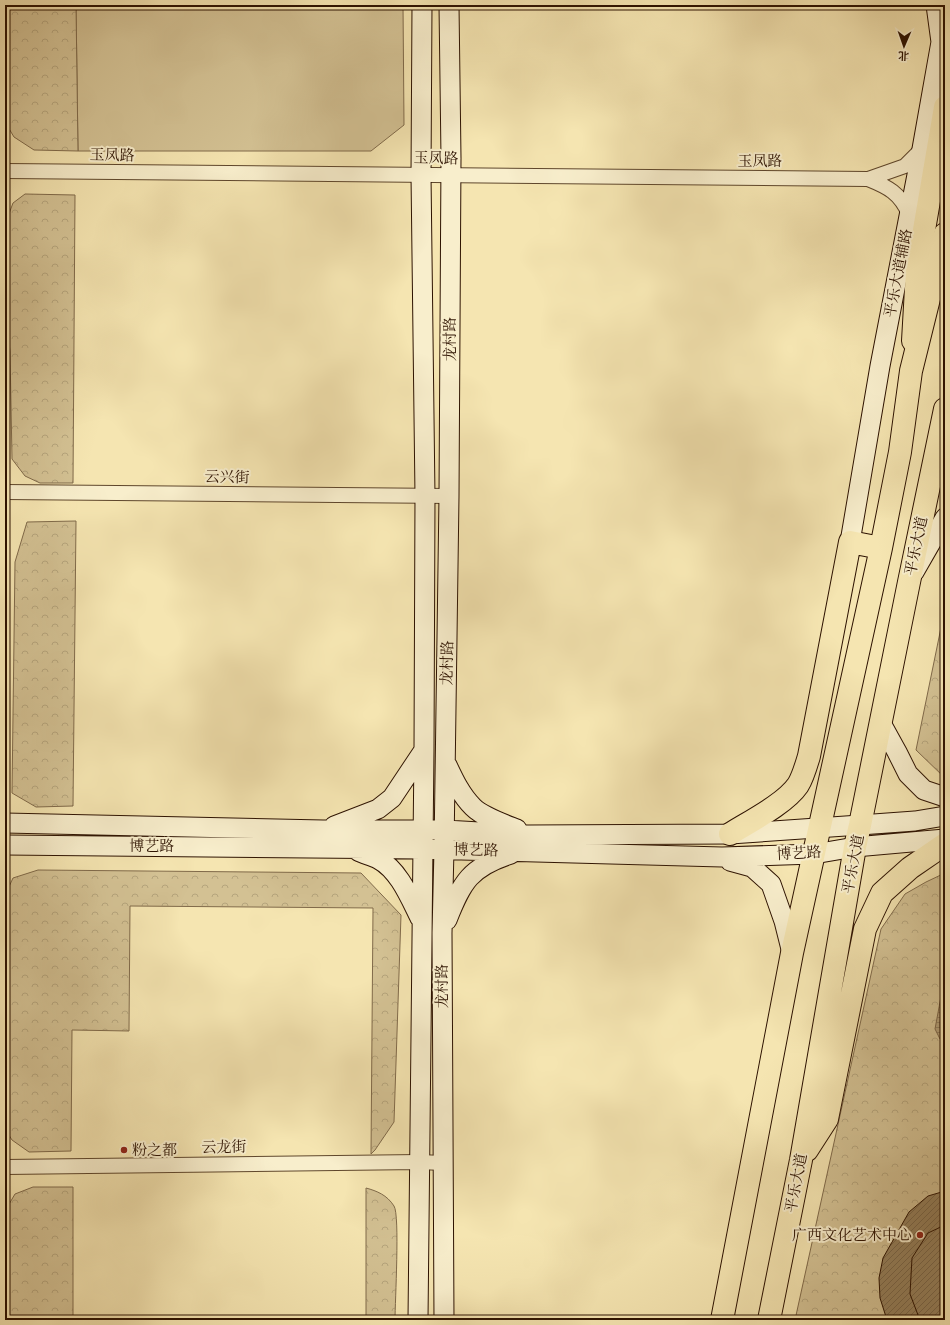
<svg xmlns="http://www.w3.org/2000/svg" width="950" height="1325" font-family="'IM FELL Double Pica','Noto Serif SC',serif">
	<defs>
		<pattern id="forest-crowns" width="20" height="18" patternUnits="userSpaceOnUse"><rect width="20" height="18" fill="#d3c193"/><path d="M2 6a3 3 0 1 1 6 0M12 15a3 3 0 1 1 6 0" fill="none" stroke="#b5a57d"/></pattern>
		<pattern id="water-rules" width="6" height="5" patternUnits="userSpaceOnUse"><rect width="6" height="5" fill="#b19d75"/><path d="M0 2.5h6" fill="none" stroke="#907f5e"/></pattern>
		<pattern id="building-hatch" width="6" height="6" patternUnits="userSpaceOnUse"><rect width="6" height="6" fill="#95805c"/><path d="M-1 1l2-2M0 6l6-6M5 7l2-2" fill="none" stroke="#7a674a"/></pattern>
	</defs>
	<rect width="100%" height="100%" fill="#f5e5b1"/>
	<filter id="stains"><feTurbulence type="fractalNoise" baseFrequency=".005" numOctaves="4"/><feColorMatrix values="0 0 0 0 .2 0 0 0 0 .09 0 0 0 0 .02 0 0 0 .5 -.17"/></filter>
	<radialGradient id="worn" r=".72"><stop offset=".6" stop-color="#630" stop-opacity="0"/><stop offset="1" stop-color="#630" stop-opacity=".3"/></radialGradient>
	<path fill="#d3c193" stroke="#806a4a" d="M 76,5 L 403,5 L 404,125 L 371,151 L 78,151 Z"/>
	<path fill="url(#forest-crowns)" stroke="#806a4a" d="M 5,5 L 76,5 L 78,151 L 34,150 L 14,137 L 5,122 Z
		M 25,194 L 75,195 L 73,483 L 40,483 L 25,476 L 12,459 L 10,352 L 6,309 L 7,219 L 13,203 Z
		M 76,521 L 73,806 L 36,807 L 12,793 L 15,562 L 27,522 Z
		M 945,608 L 945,778 L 916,750 Z
		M 38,870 L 361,873 L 401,915 L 394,1122 L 375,1150 L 371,1154 L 373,908 L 130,906 L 129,1031 L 72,1030 L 71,1151 L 29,1152 L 12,1140 L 5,1129 L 5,968 L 7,891 L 13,878 Z
		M 945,873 L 945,1320 L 795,1320 L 881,929 L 905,894 L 926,882 Z
		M 33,1187 L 73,1187 L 73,1320 L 5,1320 L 5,1211 L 15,1194 Z
		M 366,1188 C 377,1191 387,1195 394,1206 C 400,1215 395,1302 395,1320 L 366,1320 Z"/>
	<path fill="url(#water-rules)" stroke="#7c6546" d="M 945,975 L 945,1042 L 940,1039 L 935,1029 Z"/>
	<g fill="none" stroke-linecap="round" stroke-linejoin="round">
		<path stroke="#6f583a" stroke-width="1" d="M 945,998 C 943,1009 935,1030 945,1038"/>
	</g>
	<path fill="url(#building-hatch)" stroke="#2d1200" d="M 945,1191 L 945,1320 L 887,1320 L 880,1298 L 879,1278 L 883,1258 L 909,1212 L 928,1196 Z
		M 945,1225 L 945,1320 L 922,1320 L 918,1315 L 910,1294 L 912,1258 L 928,1233 Z"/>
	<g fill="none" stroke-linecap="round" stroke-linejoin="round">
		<g stroke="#5f472c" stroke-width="16">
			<path id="street" d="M 5,171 L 868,179
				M 909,214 C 900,193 888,187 868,179 L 905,166 L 922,149
				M 5,492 L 449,496
				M 5,1167 L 419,1162 L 443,1163"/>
		</g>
		<g stroke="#2d1200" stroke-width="21">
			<path id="secondary" d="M 850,542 L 880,366 L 922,149 L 941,42 L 936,5
				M 914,572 L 945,518
				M 881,723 L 897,752 L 908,774 L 924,790 L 945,797
				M 447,765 C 454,780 461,795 473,807 C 483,817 504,824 517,829
				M 5,823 L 323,830 L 445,830 L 529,835 L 730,834 L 860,825 L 915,821 L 945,816
				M 334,826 L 378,809 L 392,798 L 424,750
				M 5,845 L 422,849 L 722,857 L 814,854 L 855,847 L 945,839
				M 358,851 C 364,854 372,856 378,859 C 399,870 410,898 420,918
				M 730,861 L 752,867 L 771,884 L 784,921 L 792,953
				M 447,920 C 462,882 470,867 511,854
				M 418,1320 L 424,750 L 425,496 L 421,175 L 422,5
				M 444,1320 L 442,933 L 444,849 L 449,496 L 451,158 L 449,5"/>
		</g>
		<g stroke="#2d1200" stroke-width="24">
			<path id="primary" d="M 913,341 L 917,271 L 945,107"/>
		</g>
		<g stroke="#2d1200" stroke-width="24">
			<path id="highway" d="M 730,834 C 749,822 785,804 798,785 C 803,777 806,766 809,756 L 850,542 L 881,548
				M 807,1150 L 827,1119 L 865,929 L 882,893 L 910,868 L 945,844
				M 722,1320 L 792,953 L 881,548 L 900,452 L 911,371 L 945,234
				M 769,1320 L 801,1160 L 855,847 L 860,825 L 909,582 L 945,409"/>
		</g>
		<use href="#street" stroke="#f8eecc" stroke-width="14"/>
		<use href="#secondary" stroke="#f8eecc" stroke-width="19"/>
		<use href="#primary" stroke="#f5e5b1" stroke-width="22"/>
		<use href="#highway" stroke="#f5e5b1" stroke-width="22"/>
	</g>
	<g fill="#8f2418" stroke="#f8eecc" stroke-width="1.5">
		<circle cx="124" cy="1150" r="4"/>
		<circle cx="920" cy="1235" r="4"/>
	</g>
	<g text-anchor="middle" stroke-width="4" stroke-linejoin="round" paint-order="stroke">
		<g font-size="15" fill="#2d1200" stroke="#f8eecc">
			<text transform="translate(112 155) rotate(1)" y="5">玉凤路</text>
			<text transform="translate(436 158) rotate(1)" y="5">玉凤路</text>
			<text x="760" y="166">玉凤路</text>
			<text transform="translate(898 273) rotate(-79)" y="5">平乐大道辅路</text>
			<text transform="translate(450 339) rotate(-90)" y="5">龙村路</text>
			<text transform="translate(227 477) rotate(1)" y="5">云兴街</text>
			<text transform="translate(916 546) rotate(-78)" y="5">平乐大道</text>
			<text transform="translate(447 663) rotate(-89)" y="5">龙村路</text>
			<text x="152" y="851">博艺路</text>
			<text transform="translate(476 850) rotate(1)" y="5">博艺路</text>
			<text transform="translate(799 853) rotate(-3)" y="5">博艺路</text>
			<text transform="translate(853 864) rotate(-79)" y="5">平乐大道</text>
			<text transform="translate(442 986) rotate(-90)" y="5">龙村路</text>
			<text transform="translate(224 1147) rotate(-1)" y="5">云龙街</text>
			<text transform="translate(796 1183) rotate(-79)" y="5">平乐大道</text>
		</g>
		<g font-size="15" fill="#2d1200" stroke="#f8eecc" text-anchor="start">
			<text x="132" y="1155">粉之都</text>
			<text x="912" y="1240" text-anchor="end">广西文化艺术中心</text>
		</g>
	</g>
	<rect width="950" height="1325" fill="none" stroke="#f5e5b1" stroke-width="20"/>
	<rect x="6" y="6" width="938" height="1313" fill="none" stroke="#2d1200" stroke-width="2"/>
	<rect x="10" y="10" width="930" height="1305" fill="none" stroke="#2d1200"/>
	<g transform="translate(904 46) rotate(182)" stroke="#f8eecc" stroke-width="3" paint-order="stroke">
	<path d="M0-3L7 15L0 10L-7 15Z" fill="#2d1200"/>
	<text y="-6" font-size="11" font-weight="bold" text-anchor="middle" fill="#2d1200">北</text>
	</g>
	<rect width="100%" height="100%" filter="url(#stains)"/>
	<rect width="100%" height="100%" fill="url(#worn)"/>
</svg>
